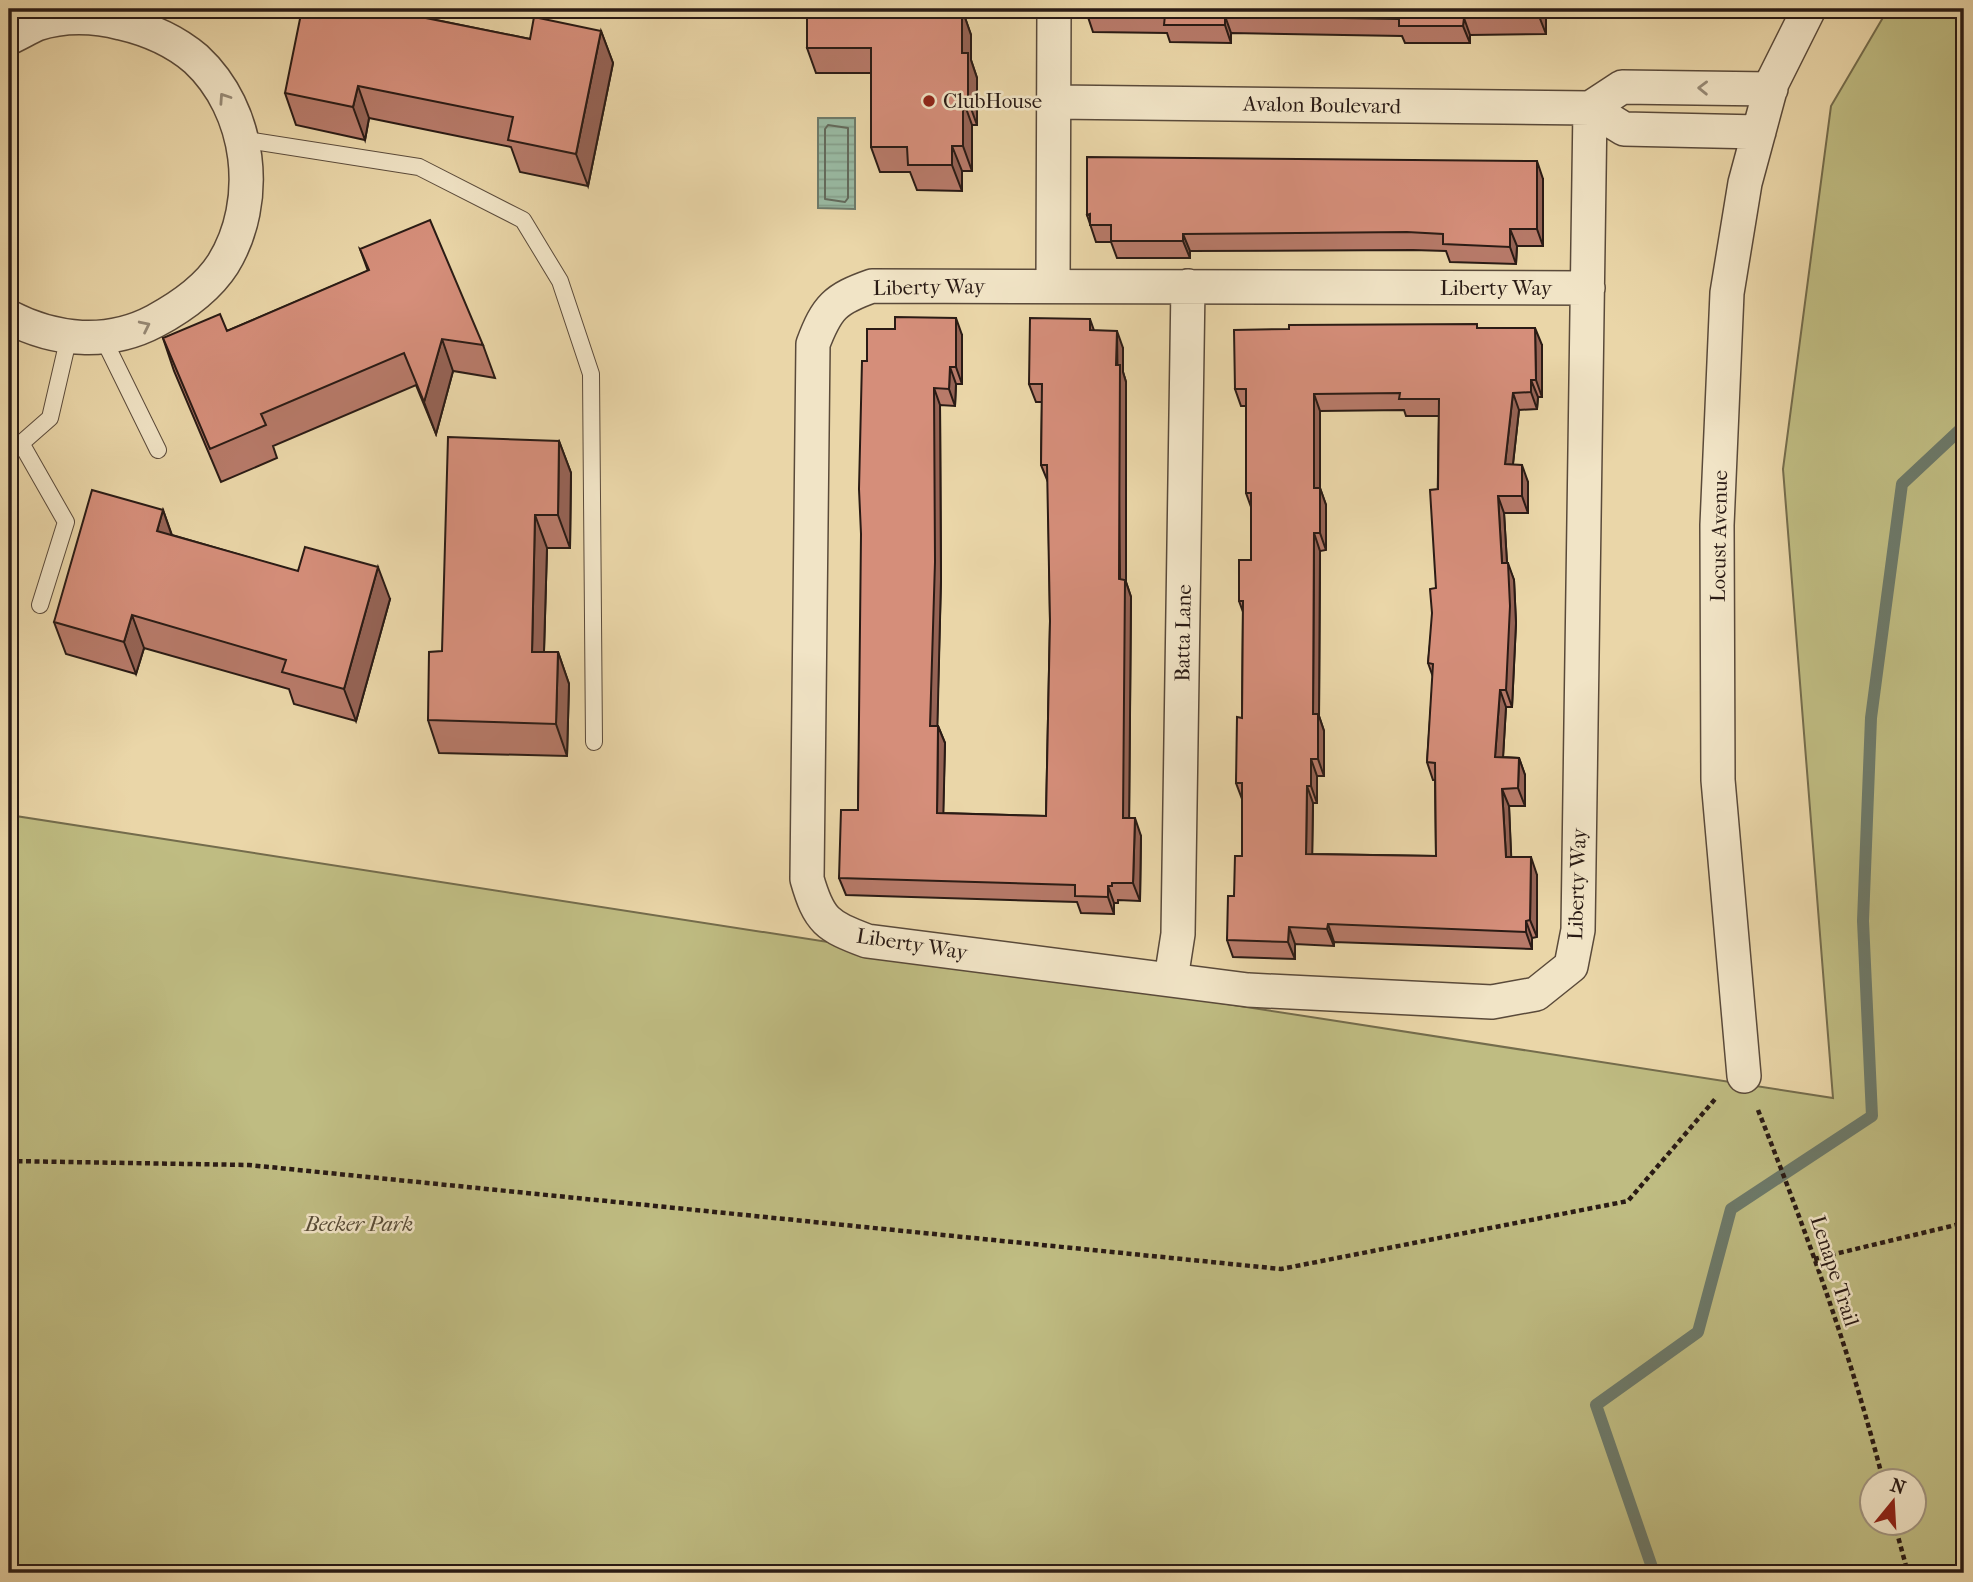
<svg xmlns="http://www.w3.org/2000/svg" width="1973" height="1582" font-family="'IM FELL French Canon',serif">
	<defs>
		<pattern id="water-rules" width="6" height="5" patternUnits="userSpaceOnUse" patternTransform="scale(1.75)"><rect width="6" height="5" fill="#99baa3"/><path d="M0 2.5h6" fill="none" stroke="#849f8b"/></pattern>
	</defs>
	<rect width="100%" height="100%" fill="#ead6a8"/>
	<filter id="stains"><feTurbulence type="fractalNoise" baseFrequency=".00286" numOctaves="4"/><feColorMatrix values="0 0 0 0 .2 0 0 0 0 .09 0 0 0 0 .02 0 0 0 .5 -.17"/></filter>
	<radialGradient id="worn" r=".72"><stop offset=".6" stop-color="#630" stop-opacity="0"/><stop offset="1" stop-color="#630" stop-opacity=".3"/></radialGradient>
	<path fill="#bfbc82" stroke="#746c4c" stroke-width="2" fill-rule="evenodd" d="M 1888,9 L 1964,9 L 1964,1573 L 9,1573 L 9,815 L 1833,1098 L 1783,469 L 1831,106 ZM 1871,1480 L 1913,1480 L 1913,1522 L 1871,1522 Z"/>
	<path fill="url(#water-rules)" stroke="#6d7a6a" stroke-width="2" d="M 818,118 L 855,118 L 855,209 L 818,208 Z"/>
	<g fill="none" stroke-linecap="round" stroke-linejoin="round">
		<path stroke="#626a5c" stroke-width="2" d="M 828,125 L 848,128 L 848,198 L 845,202 L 825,199 L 825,129 Z"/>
		<path stroke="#6d7a6a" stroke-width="12" d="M 1654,1573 L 1596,1405 L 1698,1332 L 1731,1209 L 1872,1116 L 1863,921 L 1871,718 L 1902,484 L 1964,426"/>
		<g stroke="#5a4a3a" stroke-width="18">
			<path id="service" d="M 241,139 L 419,167 L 523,220 L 560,281 L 591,374 L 594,742
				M 102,336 L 158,450
				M 21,443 L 66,522 L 40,605
				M 9,454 L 50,418 L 69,336"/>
		</g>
		<g stroke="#5a4a3a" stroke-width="36">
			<path id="minor" d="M 9,38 C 18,34 28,28 37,24 C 63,15 95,16 121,23 C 147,29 175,41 196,59 C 251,110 262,201 223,264 C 207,289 181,307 155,321 C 108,346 55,341 9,317
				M 1054,102 L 1590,108 L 1624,129 L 1759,132
				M 1590,108 L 1622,87 L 1771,89
				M 1053,286 L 1054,9
				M 1588,288 L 872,286 C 835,299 827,307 813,344 L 807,879 C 819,921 827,926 867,941 L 1248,990 L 1492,1002 L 1536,994 L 1571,966 L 1578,930 L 1590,108
				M 1171,979 L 1178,934 L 1188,286
				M 1744,1076 L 1718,780 L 1717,525 L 1727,293 L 1745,183 L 1772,83 L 1809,9"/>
		</g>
		<path stroke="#2a1b15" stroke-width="4.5" stroke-dasharray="5 3.5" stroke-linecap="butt" d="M 1758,1110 C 1806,1231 1851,1354 1883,1480
			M 9,1161 L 249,1165 L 1281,1269 L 1628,1201 L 1716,1098
			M 1814,1259 L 1964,1223
			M 1894,1522 L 1908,1573"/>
		<use href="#service" stroke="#f1e4c6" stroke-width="16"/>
		<use href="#minor" stroke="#f1e4c6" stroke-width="33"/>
	</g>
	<path fill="#b77a69" stroke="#2a1b15" stroke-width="2" fill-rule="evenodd" d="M 396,9 L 397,12 L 530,39 L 601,31 L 613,63 L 588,186 L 520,172 L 511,147 L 369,118 L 365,140 L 296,125 L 285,93 Z
		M 962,9 L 971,35 L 971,60 L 977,78 L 977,125 L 972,125 L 972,171 L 962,171 L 962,191 L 917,190 L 910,172 L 880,172 L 871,147 L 871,73 L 816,73 L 807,48 Z
		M 1087,9 L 1546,9 L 1546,34 L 1470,35 L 1470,43 L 1405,43 L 1402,36 L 1231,33 L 1231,43 L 1170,42 L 1167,33 L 1093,32 L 1087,14 Z
		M 1543,179 L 1543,246 L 1517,246 L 1516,264 L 1450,262 L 1446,251 L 1413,250 L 1190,251 L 1190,258 L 1117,258 L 1111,242 L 1096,242 L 1087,215 Z
		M 360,249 L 483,345 L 495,378 L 453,371 L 436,434 L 416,385 L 273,446 L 277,458 L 221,482 L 174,371 L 163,338 L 227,331 L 368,271 Z
		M 1479,328 L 1542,345 L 1542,397 L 1538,397 L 1537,409 L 1519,410 L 1513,464 L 1528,482 L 1528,513 L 1504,513 L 1507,563 L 1514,580 L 1516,623 L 1512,707 L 1506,707 L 1503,757 L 1519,758 L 1525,775 L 1525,806 L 1509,806 L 1511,857 L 1537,875 L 1537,937 L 1532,938 L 1532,949 L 1334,942 L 1334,946 L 1295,944 L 1295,959 L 1233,957 L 1227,940 L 1242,856 L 1242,799 L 1236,783 L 1242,718 L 1243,612 L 1239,601 L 1251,560 L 1251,507 L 1246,493 L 1246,406 L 1241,406 L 1235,389 ZM 1404,410 L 1406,416 L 1439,416 L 1436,588 L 1428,663 L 1433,677 L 1427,762 L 1433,780 L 1435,780 L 1436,856 L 1312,854 L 1313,803 L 1317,803 L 1317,776 L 1324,776 L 1324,731 L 1319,716 L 1320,551 L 1326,550 L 1326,505 L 1320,488 L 1320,411 Z
		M 1094,331 L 1123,348 L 1123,372 L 1126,382 L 1126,582 L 1131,597 L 1129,818 L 1141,836 L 1140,901 L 1118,900 L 1118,903 L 1114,903 L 1114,914 L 1081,913 L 1077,902 L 846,895 L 839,878 L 858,810 L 867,361 L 962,335 L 962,384 L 956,384 L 955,406 L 940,405 L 941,579 L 937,726 L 938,726 L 945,743 L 943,813 L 1046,816 L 1050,621 L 1048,482 L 1041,465 L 1042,402 L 1036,402 L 1029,384 Z
		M 9,395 L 16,413 L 9,417 Z
		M 559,441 L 571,473 L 570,548 L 547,548 L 544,652 L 558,652 L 569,684 L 567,756 L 439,753 L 428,720 L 442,651 Z
		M 163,510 L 172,535 L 390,599 L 356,721 L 294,704 L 289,689 L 144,648 L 136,674 L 66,654 L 54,622 Z"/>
	<path fill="#956355" stroke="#2a1b15" stroke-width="2" d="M 962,9 L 971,35 L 971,60 L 977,78 L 977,125 L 968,100 L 962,53 Z
		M 1539,9 L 1546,9 L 1546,34 L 1539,16 Z
		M 1225,16 L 1231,33 L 1231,43 L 1225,25 Z
		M 1464,18 L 1470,35 L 1470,43 L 1463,26 Z
		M 601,31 L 613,63 L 588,186 L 576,154 Z
		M 358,86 L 369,118 L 365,140 L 353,107 Z
		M 963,100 L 972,125 L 972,171 L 963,146 Z
		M 952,146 L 962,171 L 962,191 L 952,165 Z
		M 1537,161 L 1543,179 L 1543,246 L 1537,229 Z
		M 1510,229 L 1517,246 L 1516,264 L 1510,247 Z
		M 1183,234 L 1190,251 L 1190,258 L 1183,241 Z
		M 956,318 L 962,335 L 962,384 L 956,367 Z
		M 1090,319 L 1096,336 L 1090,330 Z
		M 1535,328 L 1542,345 L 1542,397 L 1536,380 Z
		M 1117,331 L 1123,348 L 1123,372 L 1126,382 L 1126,582 L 1131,597 L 1129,835 L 1123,818 Z
		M 442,339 L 453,371 L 436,434 L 424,402 Z
		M 950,367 L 956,384 L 955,406 L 949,389 Z
		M 1531,380 L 1538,397 L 1537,409 L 1531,392 Z
		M 934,388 L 940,405 L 941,579 L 937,743 L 930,726 Z
		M 1513,393 L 1519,410 L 1511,481 L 1505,464 Z
		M 1314,394 L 1320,411 L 1320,492 L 1320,488 L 1326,505 L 1326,550 L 1320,533 L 1314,488 Z
		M 559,441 L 571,473 L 570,548 L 558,515 Z
		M 1522,465 L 1528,482 L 1528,513 L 1522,496 Z
		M 1498,496 L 1504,513 L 1508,580 L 1502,563 Z
		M 163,510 L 174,542 L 157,531 Z
		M 535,515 L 547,548 L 543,684 L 532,652 Z
		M 1314,533 L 1320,551 L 1319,716 L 1324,731 L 1324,776 L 1318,759 L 1313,714 Z
		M 1508,563 L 1514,580 L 1516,623 L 1512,707 L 1506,690 Z
		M 378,567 L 390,599 L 356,721 L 344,689 Z
		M 132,615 L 144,648 L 136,674 L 124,642 Z
		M 558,652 L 569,684 L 567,756 L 556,724 Z
		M 1500,690 L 1506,707 L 1502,774 L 1495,757 Z
		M 938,726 L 945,743 L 943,830 L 937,813 Z
		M 1519,758 L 1525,775 L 1525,806 L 1518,788 Z
		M 1311,759 L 1317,776 L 1317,803 L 1311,786 Z
		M 1307,786 L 1313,803 L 1312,871 L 1306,854 Z
		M 1502,789 L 1509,806 L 1512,874 L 1506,857 Z
		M 1135,818 L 1141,836 L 1140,901 L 1133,883 Z
		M 1531,857 L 1537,875 L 1537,937 L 1530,920 Z
		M 1108,886 L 1114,903 L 1114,914 L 1108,897 Z
		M 1526,921 L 1532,938 L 1532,949 L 1526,932 Z
		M 1328,924 L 1334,942 L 1334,946 L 1327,929 Z
		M 1289,927 L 1295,944 L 1295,959 L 1288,942 Z"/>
	<path fill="#d58e7a" stroke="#2a1b15" stroke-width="2" fill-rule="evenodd" d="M 302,9 L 381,9 L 530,39 L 534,17 L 601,31 L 576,154 L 508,140 L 513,117 L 358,86 L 353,107 L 285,93 Z
		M 807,9 L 962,9 L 962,53 L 968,53 L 968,100 L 963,100 L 963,146 L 952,146 L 952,165 L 908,165 L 907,147 L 871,147 L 871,48 L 807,48 Z
		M 1087,9 L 1539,9 L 1539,16 L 1464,18 L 1463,26 L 1399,26 L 1399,19 L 1225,16 L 1225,25 L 1164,25 L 1165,15 L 1087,14 Z
		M 1087,157 L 1537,161 L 1537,229 L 1510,229 L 1510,247 L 1443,244 L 1443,234 L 1407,232 L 1183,234 L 1183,241 L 1111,241 L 1111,225 L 1090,225 L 1090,214 L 1087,215 Z
		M 430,220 L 483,345 L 442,339 L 424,402 L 404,353 L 261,414 L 266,425 L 210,449 L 163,338 L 220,314 L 227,331 L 369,270 L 360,249 Z
		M 895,317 L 956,318 L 956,367 L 950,367 L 949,389 L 934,388 L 935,562 L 930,726 L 938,726 L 937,813 L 1046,816 L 1050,621 L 1047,465 L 1041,465 L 1042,384 L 1029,384 L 1030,318 L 1090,319 L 1090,330 L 1117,331 L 1116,365 L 1120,365 L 1119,579 L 1125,580 L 1123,818 L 1135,818 L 1133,883 L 1112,883 L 1112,886 L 1108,886 L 1108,897 L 1075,896 L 1075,885 L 839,878 L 841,810 L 858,810 L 861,534 L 859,489 L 862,361 L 867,361 L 867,329 L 895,329 Z
		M 1477,324 L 1477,328 L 1535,328 L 1536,380 L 1531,380 L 1531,392 L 1513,393 L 1505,464 L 1522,465 L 1522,496 L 1498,496 L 1502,563 L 1508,563 L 1510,606 L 1506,690 L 1500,690 L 1495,757 L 1519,758 L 1518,788 L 1502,789 L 1506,857 L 1531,857 L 1530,920 L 1526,921 L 1526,932 L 1328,924 L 1327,929 L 1289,927 L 1288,942 L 1227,940 L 1228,896 L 1234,896 L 1235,856 L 1242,856 L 1242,783 L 1236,783 L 1237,717 L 1242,718 L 1243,601 L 1239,601 L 1239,560 L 1251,560 L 1251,493 L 1246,493 L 1246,389 L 1235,389 L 1234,330 L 1289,329 L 1289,325 ZM 1400,393 L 1399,399 L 1439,399 L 1438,489 L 1430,490 L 1436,588 L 1430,589 L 1432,613 L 1428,663 L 1433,664 L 1427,762 L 1435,763 L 1436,856 L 1306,854 L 1307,786 L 1311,786 L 1311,759 L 1318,759 L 1318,714 L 1313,714 L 1314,533 L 1320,533 L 1320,488 L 1314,488 L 1314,394 Z
		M 448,437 L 559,441 L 558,515 L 535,515 L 532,652 L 558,652 L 556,724 L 428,720 L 429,652 L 442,651 Z
		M 92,490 L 163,510 L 157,531 L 298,571 L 305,547 L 378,567 L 344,689 L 282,672 L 286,660 L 132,615 L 124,642 L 54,622 Z"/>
	<defs><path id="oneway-chevron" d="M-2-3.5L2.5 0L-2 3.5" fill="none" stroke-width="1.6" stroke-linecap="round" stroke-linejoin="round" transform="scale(1.75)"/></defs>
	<g stroke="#978a76">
		<use href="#oneway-chevron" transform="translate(1703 88) rotate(-179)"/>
		<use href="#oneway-chevron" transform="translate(224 98) rotate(-124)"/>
		<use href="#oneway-chevron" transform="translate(145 326) rotate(-26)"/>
	</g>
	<circle fill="#8f2418" stroke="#f1e4c6" stroke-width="2.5" cx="929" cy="101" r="7"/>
	<g text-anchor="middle" stroke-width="5" stroke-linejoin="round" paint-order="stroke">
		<g font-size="21" fill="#2a1b15" stroke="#f1e4c6" text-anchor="start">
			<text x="943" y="108">ClubHouse</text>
		</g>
		<g font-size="21" fill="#2a1b15" stroke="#f1e4c6">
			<text transform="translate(1322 105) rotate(1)" y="7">Avalon Boulevard</text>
			<text transform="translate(929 287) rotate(-1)" y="7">Liberty Way</text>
			<text x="1496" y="295">Liberty Way</text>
			<text transform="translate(1719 536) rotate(-89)" y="7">Locust Avenue</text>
			<text transform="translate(1183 633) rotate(-89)" y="7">Batta Lane</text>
			<text transform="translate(1577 884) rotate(-88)" y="7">Liberty Way</text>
			<text transform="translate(912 944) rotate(9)" y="7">Liberty Way</text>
			<text transform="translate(1835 1271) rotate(72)" y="7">Lenape Trail</text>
		</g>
		<g font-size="21" font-style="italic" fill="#574b36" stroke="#f1e4c6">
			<text x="359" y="1231">Becker Park</text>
		</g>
	</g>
	<rect width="1973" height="1582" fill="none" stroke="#ead6a8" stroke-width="35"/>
	<rect x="10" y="10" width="1952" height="1561" fill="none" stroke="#2a1b15" stroke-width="3.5"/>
	<rect x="18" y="18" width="1938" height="1547" fill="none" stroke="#2a1b15" stroke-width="2"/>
	<g transform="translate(1893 1502) rotate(18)"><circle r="33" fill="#f1e4c6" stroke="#a1947f" stroke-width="2"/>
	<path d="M0-5L12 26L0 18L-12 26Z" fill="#8f2418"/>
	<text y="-10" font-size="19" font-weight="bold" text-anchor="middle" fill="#2a1b15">N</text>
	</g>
	<rect width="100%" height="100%" filter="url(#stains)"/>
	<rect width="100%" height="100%" fill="url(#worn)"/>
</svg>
